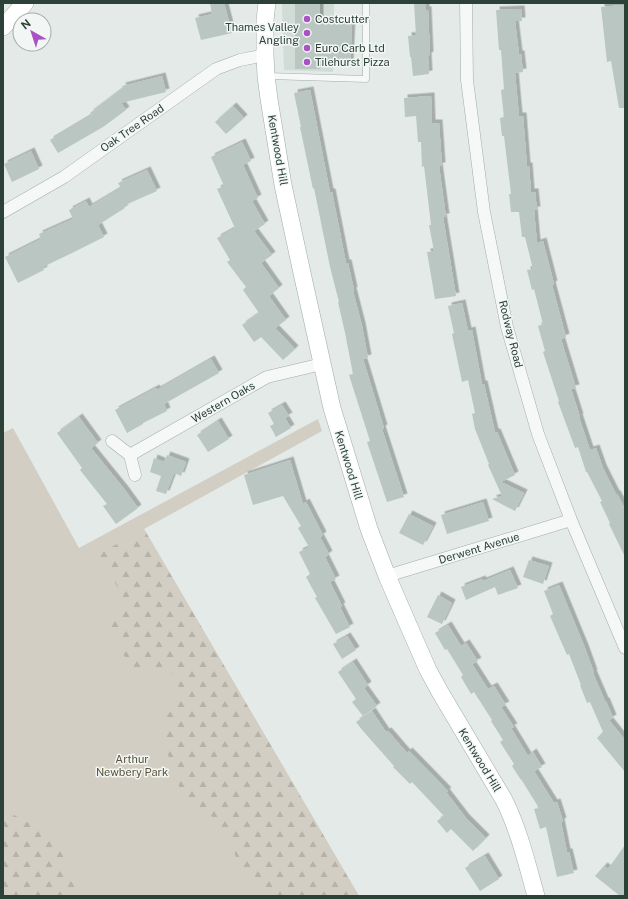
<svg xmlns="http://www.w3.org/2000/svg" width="628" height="899" font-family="'Public Sans',sans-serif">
	<defs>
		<pattern id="forest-firs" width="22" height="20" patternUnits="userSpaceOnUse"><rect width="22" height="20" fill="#d3cec4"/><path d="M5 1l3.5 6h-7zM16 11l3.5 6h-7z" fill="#b5b2a9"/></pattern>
		<filter id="shadow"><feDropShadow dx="3.5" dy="-3.5" stdDeviation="0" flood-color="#0004"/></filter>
	</defs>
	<rect width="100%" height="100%" fill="#e3eae7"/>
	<path fill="#d1dcd6" d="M 282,3 L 334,3 L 333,72 L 284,70 Z"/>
	<path fill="#d3cec4" d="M 318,419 L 322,431 L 144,529 L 359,896 L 3,896 L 3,433 L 13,428 L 79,548 Z"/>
	<path fill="url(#forest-firs)" d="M 144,529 L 359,896 L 263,896 L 263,894 L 242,872 L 230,842 L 212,816 L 187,803 L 180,789 L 167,752 L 164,721 L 182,693 L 170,671 L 145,668 L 132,669 L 110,632 L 122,595 L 99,554 Z
		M 14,815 L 35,826 L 62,853 L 79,896 L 3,896 L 3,818 Z"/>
	<path fill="#bac6c1" filter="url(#shadow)" d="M 210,3 L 224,3 L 232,33 L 201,40 L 195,18 L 212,14 Z
		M 295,3 L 320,3 L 320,21 L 352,23 L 350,65 L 320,64 L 320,69 L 295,69 Z
		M 414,3 L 426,3 L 426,10 L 428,10 L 430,55 L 428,56 L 429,74 L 413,76 L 411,57 L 410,57 L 408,36 L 416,35 Z
		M 623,5 L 625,28 L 624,28 L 625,40 L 625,108 L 619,108 L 611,61 L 607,62 L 601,7 Z
		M 521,9 L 522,21 L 515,21 L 519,54 L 521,54 L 523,72 L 515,73 L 519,116 L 523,116 L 527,166 L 529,166 L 531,192 L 535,192 L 537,210 L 534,210 L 537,243 L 543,241 L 554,284 L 552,285 L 566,337 L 561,339 L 576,388 L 571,389 L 580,417 L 579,417 L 590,450 L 596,448 L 603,468 L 616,494 L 617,494 L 625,509 L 625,557 L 609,524 L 610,523 L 600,502 L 602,501 L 587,472 L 586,472 L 578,447 L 575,448 L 558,402 L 559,401 L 543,352 L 545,351 L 538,326 L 543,324 L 534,289 L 532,290 L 527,270 L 533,269 L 525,237 L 522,237 L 519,212 L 511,212 L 509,194 L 511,194 L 507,161 L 504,136 L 502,136 L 500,118 L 504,117 L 501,90 L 504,89 L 501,50 L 499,50 L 496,10 Z
		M 162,76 L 166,92 L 121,103 L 126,110 L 103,127 L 58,153 L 50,140 L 92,115 L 90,113 L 123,88 L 122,86 Z
		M 310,90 L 330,192 L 332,192 L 346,263 L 348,263 L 354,290 L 353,291 L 362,326 L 368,358 L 363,359 L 384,428 L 382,429 L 404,497 L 387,502 L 367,442 L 370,441 L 349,375 L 353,374 L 346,338 L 346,337 L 338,302 L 339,302 L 330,267 L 314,188 L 313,189 L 300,127 L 301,127 L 294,93 Z
		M 431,96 L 432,123 L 439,123 L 442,166 L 439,166 L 446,217 L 443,217 L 456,296 L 435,299 L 427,252 L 434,251 L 429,225 L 431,225 L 424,166 L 422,167 L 421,142 L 418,142 L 416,116 L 405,117 L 404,98 Z
		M 233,106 L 244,118 L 226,134 L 215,122 Z
		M 242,142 L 251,161 L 243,165 L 258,198 L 252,201 L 265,224 L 254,231 L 272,255 L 261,263 L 279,288 L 269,296 L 286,320 L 275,328 L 295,349 L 283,360 L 261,337 L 254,342 L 242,325 L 259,313 L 243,290 L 246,287 L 227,262 L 230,260 L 217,238 L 235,228 L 217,189 L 224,186 L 211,157 Z
		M 31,151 L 39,169 L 12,182 L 4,164 Z
		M 147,170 L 157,191 L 123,206 L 125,208 L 98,225 L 104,237 L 74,252 L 43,267 L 44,270 L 18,283 L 5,257 L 41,239 L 39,234 L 73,219 L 69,210 L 86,201 L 89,207 L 121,188 L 118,183 Z
		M 462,303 L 468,331 L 472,330 L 482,384 L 484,384 L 495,432 L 497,432 L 515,475 L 501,482 L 524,493 L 515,511 L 492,499 L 502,496 L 488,465 L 489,464 L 475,429 L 472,414 L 475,413 L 468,380 L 462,382 L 452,334 L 454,333 L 448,306 Z
		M 211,359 L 219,373 L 164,404 L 167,411 L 143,423 L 143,424 L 127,433 L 115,410 L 156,388 L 157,390 Z
		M 282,405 L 289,416 L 285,418 L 291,428 L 276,437 L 270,426 L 274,424 L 268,413 Z
		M 79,417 L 98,443 L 91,448 L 125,490 L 138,508 L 116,524 L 103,506 L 107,504 L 80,470 L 82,468 L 57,433 Z
		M 218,421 L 229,439 L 208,452 L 197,435 Z
		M 167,455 L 186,462 L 181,476 L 174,473 L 166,494 L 156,491 L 161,476 L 150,472 L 154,458 L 164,462 Z
		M 290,460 L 303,504 L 306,502 L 323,535 L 320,537 L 329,554 L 325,557 L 336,579 L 330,582 L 342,606 L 340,607 L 350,627 L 336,634 L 315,598 L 317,597 L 306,577 L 310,574 L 299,552 L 309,547 L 298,528 L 301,526 L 283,496 L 253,505 L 244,475 Z
		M 483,502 L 489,521 L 447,534 L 441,515 Z
		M 409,514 L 433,526 L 423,545 L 399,533 Z
		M 529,560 L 549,566 L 543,584 L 523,577 Z
		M 510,570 L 518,588 L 498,595 L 495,587 L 466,600 L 461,587 L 482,579 L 483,581 Z
		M 559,585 L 585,648 L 594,673 L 593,673 L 605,701 L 606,701 L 613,718 L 609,720 L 625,740 L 625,772 L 597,738 L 603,732 L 590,702 L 587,703 L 580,685 L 581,685 L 569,654 L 567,655 L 550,616 L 553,614 L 544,591 Z
		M 438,595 L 452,603 L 442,624 L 427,617 Z
		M 448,625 L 461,646 L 466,643 L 478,661 L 472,664 L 488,689 L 494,686 L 506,705 L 501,707 L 514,727 L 511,728 L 528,756 L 533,752 L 542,767 L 534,771 L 554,803 L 557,802 L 563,821 L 561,822 L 567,852 L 569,852 L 574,873 L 557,877 L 546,827 L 540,829 L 534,809 L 539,808 L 521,779 L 521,780 L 512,766 L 514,764 L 500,742 L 503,740 L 491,721 L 492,720 L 474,692 L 471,694 L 461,677 L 463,675 L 447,649 L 445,650 L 435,633 Z
		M 347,636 L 356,650 L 342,659 L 333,644 Z
		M 353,662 L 368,685 L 364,688 L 377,706 L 363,716 L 352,702 L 356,699 L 338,672 Z
		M 372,711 L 386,732 L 388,731 L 407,753 L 409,751 L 448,791 L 446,792 L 466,818 L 486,838 L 473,851 L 451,829 L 447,833 L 437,821 L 444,816 L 412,782 L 410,784 L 393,767 L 394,766 L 363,731 L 356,722 Z
		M 625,845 L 625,896 L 620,896 L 595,876 L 604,866 L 608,869 Z
		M 485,856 L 499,879 L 480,891 L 465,868 Z"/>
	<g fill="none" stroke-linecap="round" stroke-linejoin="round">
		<g stroke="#a1ada8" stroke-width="7">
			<path id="lane" d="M 268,76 L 366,79 L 366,3"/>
		</g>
		<g stroke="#a1ada8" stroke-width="13">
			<path id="street" d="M 466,3 L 467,80 L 484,212 L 507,327 L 538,434 L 571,520 L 625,648
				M 3,212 L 64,177 L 216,69 L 240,60 L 265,55
				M 112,441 L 130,455 L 135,475
				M 130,455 L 267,377 L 322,364
				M 387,576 L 571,520"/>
		</g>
		<g stroke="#a1ada8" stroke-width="18">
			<path id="secondary" d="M 267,3 L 265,20 L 265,55 L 266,76 L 269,99 L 283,185 L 302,273 L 332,408 L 369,529 L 387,576 L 410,629 L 428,670 L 440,692 L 504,800 C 519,830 527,864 536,896
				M 3,27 L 25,3"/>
		</g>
		<use href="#lane" stroke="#f5f8f7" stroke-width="6"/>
		<use href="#street" stroke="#f5f8f7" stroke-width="12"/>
		<use href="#secondary" stroke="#fff" stroke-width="17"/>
	</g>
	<g fill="#aa51c6" stroke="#f2f7f5" stroke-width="1.5">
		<circle cx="307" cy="19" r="4"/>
		<circle cx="307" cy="33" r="4"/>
		<circle cx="307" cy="48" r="4"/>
		<circle cx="307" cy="62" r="4"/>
	</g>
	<g text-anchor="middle" stroke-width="3" stroke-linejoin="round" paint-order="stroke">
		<g font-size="11" fill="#2c4137" stroke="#f2f7f5" text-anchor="start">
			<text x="315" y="23">Costcutter</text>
			<text x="299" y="31" text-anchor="end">Thames Valley<tspan x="299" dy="13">Angling</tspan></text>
			<text x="315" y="52">Euro Carb Ltd</text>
			<text x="315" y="66">Tilehurst Pizza</text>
		</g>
		<g font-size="11" fill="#2c4137" stroke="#f2f7f5">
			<text transform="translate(132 128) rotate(-35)" y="4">Oak Tree Road</text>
			<text transform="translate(278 150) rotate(80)" y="4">Kentwood Hill</text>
			<text transform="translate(511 334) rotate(76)" y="4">Rodway Road</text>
			<text transform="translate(223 402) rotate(-30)" y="4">Western Oaks</text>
			<text transform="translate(349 465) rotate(73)" y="4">Kentwood Hill</text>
			<text transform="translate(479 548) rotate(-17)" y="4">Derwent Avenue</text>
			<text transform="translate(480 760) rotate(59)" y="4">Kentwood Hill</text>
		</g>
		<g font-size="11" fill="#5c533a" stroke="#f2f7f5">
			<text x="132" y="763">Arthur<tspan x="132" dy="13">Newbery Park</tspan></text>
		</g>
	</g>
	<rect width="628" height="899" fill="none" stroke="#2c4137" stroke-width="8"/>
	<g transform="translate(32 32) rotate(321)"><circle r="19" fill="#f2f7f5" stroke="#a3aea9"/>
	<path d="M0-3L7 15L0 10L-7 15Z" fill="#aa51c6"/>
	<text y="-6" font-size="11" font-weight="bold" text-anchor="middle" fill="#2c4137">N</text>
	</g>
</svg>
